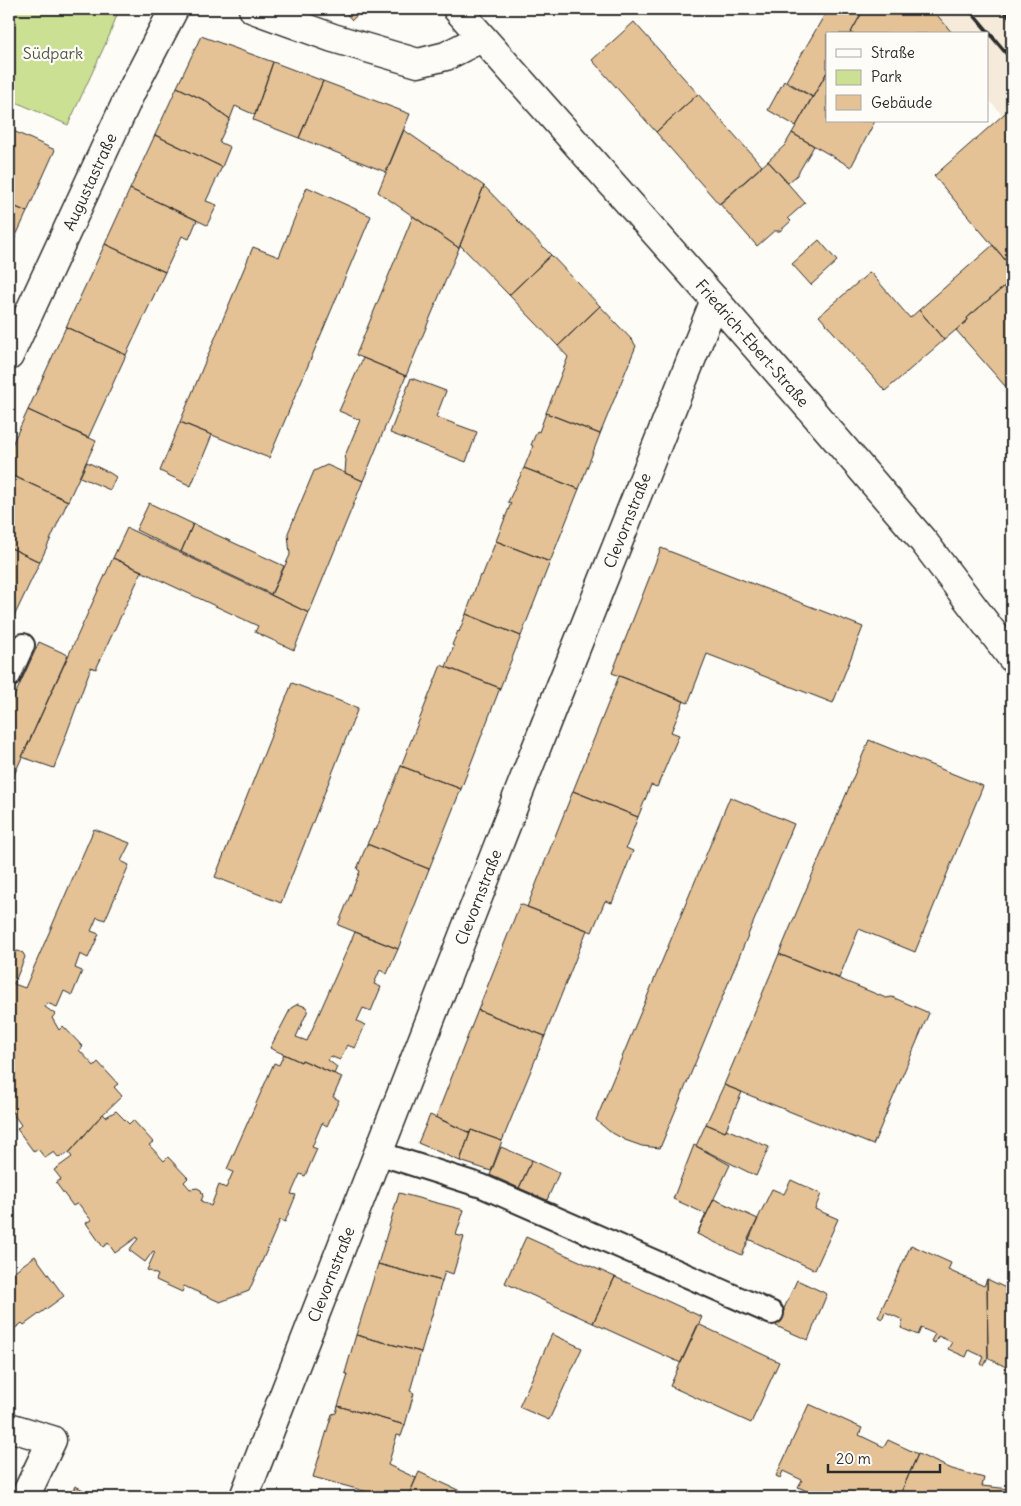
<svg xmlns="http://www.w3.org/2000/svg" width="1021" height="1506" font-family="Delius,sans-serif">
	<rect width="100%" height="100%" fill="#fdfcf7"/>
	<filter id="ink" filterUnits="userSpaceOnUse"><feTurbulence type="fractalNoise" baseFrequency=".02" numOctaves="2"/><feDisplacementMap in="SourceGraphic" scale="10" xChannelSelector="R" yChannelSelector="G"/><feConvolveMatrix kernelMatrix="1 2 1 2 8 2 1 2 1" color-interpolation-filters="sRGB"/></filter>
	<g filter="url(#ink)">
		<path fill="#f6ebda" d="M 909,9 L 1012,9 L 1012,126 L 987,98 L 987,34 L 931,34 Z"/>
		<path fill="#cce094" stroke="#7c8660" d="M 9,9 L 119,9 L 110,34 L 68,125 L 9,99 Z"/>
		<path fill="#e4c296" stroke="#2b2b2b" d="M 342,9 L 358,9 L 361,12 L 352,20 Z
			M 828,9 L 864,9 L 850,34 L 827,34 L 827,72 L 813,97 L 786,81 Z
			M 864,9 L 932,9 L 953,34 L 850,34 Z
			M 634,22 L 698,94 L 656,132 L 592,60 Z
			M 201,36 L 273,62 L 255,115 L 235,106 L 230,119 L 204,100 L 177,87 Z
			M 273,62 L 323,81 L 299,138 L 253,120 Z
			M 827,72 L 827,121 L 875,121 L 851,167 L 792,133 Z
			M 323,81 L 410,114 L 386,172 L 299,138 Z
			M 784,81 L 812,97 L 796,126 L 768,110 Z
			M 177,87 L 204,100 L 230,119 L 219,142 L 230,147 L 222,167 L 155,135 Z
			M 698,94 L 762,166 L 719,204 L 656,132 Z
			M 1012,107 L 1012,268 L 934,176 Z
			M 9,129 L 55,150 L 27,212 L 9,204 Z
			M 404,130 L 484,186 L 459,248 L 378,192 Z
			M 792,133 L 814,146 L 797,175 L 788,183 L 768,161 L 785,145 Z
			M 155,135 L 222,167 L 206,201 L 217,205 L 207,225 L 130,189 Z
			M 768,161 L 805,203 L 788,218 L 791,221 L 780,231 L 774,231 L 757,246 L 720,204 Z
			M 484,186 L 551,255 L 509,295 L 460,245 Z
			M 307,187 L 371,216 L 269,458 L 180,422 L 253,247 L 279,257 Z
			M 130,189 L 197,220 L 189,239 L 182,236 L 165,272 L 105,244 Z
			M 9,204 L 27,212 L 9,251 Z
			M 413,216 L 459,248 L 406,376 L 356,355 Z
			M 819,240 L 837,261 L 811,285 L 792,264 Z
			M 105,244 L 165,272 L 126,355 L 66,327 Z
			M 993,245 L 1012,268 L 1012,280 L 968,317 L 967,318 L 968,320 L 944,340 L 919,310 Z
			M 551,255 L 600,306 L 558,346 L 509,295 Z
			M 870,272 L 910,318 L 919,310 L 944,340 L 885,391 L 819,316 Z
			M 1012,280 L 1012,380 L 1005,386 L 956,330 L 968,320 L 967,318 L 968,317 Z
			M 600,306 L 632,340 L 636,346 L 600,434 L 546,413 L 568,357 L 558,346 Z
			M 66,327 L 126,355 L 88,438 L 28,410 Z
			M 363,358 L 406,376 L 363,481 L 345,473 L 346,459 L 344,458 L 360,420 L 339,411 Z
			M 411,378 L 446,391 L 436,417 L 477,432 L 466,462 L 390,433 Z
			M 28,410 L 96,441 L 68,501 L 9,474 L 9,451 Z
			M 546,413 L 600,434 L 579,489 L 524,468 L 533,446 L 531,445 L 537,431 L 539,432 Z
			M 180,422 L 212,435 L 191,486 L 160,471 Z
			M 87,462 L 110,473 L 116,477 L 110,490 L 80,477 Z
			M 327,465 L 363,481 L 309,613 L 271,595 L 290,555 L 288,533 L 314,471 Z
			M 524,468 L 579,489 L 550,562 L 496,541 L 511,503 L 508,502 Z
			M 9,474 L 68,501 L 40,562 L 9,547 Z
			M 149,503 L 193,524 L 181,552 L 136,530 Z
			M 193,524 L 284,566 L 271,594 L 181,552 Z
			M 127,528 L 309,613 L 294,650 L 255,632 L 258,626 L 113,558 Z
			M 496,541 L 550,562 L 521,636 L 466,614 L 480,575 L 482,576 Z
			M 9,547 L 40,562 L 9,627 Z
			M 661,548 L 863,627 L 833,703 L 707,654 L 688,703 L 612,673 Z
			M 113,558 L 142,571 L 96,669 L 91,667 L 54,768 L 22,757 Z
			M 466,614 L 521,636 L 500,688 L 446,667 L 454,646 L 452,645 L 458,631 L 459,632 Z
			M 39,642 L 68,655 L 9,786 L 9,708 Z
			M 441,665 L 500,688 L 461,789 L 401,766 Z
			M 619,676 L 684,701 L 671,732 L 679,735 L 657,787 L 651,785 L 638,817 L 573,791 Z
			M 292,683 L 358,708 L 281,903 L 215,877 Z
			M 869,740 L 983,786 L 915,952 L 859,929 L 839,978 L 779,954 Z
			M 401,766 L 461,789 L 429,869 L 367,844 L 374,829 L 376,830 Z
			M 573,791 L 638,817 L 626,848 L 633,851 L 612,903 L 605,901 L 592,932 L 527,907 Z
			M 730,797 L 794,824 L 660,1148 L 642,1146 L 625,1140 L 609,1131 L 596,1120 Z
			M 94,829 L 130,843 L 121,861 L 129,865 L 105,920 L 97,917 L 91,931 L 99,934 L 88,958 L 80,954 L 75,968 L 82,971 L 72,995 L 64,991 L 57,1007 L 47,1003 L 45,1007 L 55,1014 L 52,1018 L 59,1030 L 63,1026 L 83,1047 L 79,1050 L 94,1066 L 98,1062 L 118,1084 L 114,1087 L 122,1096 L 99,1118 L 69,1153 L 58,1157 L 54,1152 L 45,1158 L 38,1149 L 34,1152 L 17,1129 L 21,1125 L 9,1108 L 9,954 L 18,951 L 23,953 L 25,957 L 14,984 L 25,988 Z
			M 367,844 L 429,869 L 398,949 L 338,925 L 360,871 L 357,869 Z
			M 520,904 L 587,930 L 545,1036 L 478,1010 Z
			M 355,932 L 398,949 L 387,974 L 380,970 L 374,984 L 381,987 L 371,1011 L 363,1008 L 357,1021 L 365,1025 L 355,1048 L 347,1045 L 340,1060 L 330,1056 L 328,1060 L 337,1067 L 334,1074 L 302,1060 L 301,1062 L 270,1048 L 291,1008 L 298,1004 L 306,1007 L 308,1010 L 296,1037 L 307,1041 Z
			M 779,954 L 886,998 L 892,997 L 929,1013 L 873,1145 L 724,1085 Z
			M 478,1010 L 545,1036 L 502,1141 L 471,1130 L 470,1133 L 436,1117 Z
			M 284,1054 L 301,1062 L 302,1060 L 342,1077 L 333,1097 L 339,1100 L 327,1126 L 322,1123 L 312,1147 L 317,1149 L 305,1176 L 300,1174 L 291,1194 L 296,1195 L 285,1222 L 280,1220 L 249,1291 L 220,1302 L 184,1286 L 182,1292 L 156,1280 L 158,1275 L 147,1270 L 155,1252 L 153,1251 L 145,1262 L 129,1250 L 138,1239 L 137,1237 L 115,1253 L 108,1243 L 103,1247 L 86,1223 L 91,1220 L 78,1203 L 73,1206 L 56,1183 L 61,1179 L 54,1170 L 72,1157 L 69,1153 L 99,1118 L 103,1114 L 106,1117 L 116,1111 L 129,1124 L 133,1120 L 153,1142 L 149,1145 L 164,1161 L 168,1157 L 188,1178 L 184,1182 L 190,1189 L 197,1188 L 201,1190 L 203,1196 L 201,1201 L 211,1206 L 219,1185 L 226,1188 L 233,1172 L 227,1169 L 274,1063 L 279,1065 Z
			M 724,1085 L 742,1092 L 725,1132 L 706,1124 Z
			M 430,1115 L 470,1133 L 460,1161 L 418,1143 Z
			M 706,1124 L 725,1132 L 726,1129 L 769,1147 L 756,1176 L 696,1146 Z
			M 471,1130 L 502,1141 L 491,1171 L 460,1161 Z
			M 694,1145 L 730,1165 L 697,1234 L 706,1214 L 673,1199 Z
			M 501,1147 L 532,1160 L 519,1188 L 490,1175 Z
			M 532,1160 L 559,1173 L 547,1200 L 519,1188 Z
			M 791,1180 L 821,1194 L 815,1209 L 838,1219 L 815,1270 L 748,1239 L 772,1189 L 784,1194 Z
			M 399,1193 L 464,1210 L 456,1235 L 464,1237 L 453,1274 L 445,1271 L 442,1281 L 378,1264 Z
			M 714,1199 L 758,1219 L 742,1255 L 697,1234 Z
			M 526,1237 L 615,1277 L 593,1323 L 505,1283 Z
			M 911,1245 L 951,1263 L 948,1270 L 984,1286 L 987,1279 L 988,1358 L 984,1366 L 981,1364 L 984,1357 L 969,1350 L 966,1357 L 948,1349 L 952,1342 L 938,1336 L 935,1343 L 931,1341 L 935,1334 L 921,1328 L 918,1335 L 901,1328 L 903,1320 L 885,1312 L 882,1319 L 878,1317 Z
			M 35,1256 L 64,1296 L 24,1325 L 22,1323 L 9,1333 L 9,1275 Z
			M 378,1264 L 442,1281 L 421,1352 L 356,1335 Z
			M 615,1277 L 702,1317 L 681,1363 L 593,1323 Z
			M 987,1279 L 1012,1291 L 1012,1373 L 1004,1372 L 1006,1367 L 988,1358 Z
			M 797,1280 L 827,1294 L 808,1340 L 776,1326 Z
			M 698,1324 L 779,1362 L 751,1423 L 670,1386 Z
			M 552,1334 L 582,1348 L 549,1420 L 519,1407 Z
			M 356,1335 L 421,1352 L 410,1391 L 414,1393 L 405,1425 L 338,1406 L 348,1375 L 345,1373 Z
			M 809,1404 L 862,1428 L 859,1435 L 884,1447 L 888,1440 L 918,1454 L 899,1497 L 841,1497 L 823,1490 L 820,1497 L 798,1487 L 802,1480 L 783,1471 L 780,1478 L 776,1476 Z
			M 338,1406 L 405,1425 L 401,1436 L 397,1435 L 388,1465 L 416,1478 L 408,1497 L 387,1497 L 376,1492 L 375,1494 L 313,1477 L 332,1414 L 336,1413 Z
			M 918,1454 L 952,1469 L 984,1478 L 982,1486 L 1010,1489 L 1011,1481 L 1012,1481 L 1012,1497 L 899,1497 Z
			M 419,1472 L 473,1497 L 408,1497 Z
			M 75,1486 L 99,1497 L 70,1497 Z"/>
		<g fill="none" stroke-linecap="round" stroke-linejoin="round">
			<g stroke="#2b2b2b" stroke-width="26">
				<path id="lane" d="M 9,676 L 23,645
					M 378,1153 L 482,1186 L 772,1313"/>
			</g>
			<g stroke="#2b2b2b" stroke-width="31">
				<g id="street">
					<path d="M 253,9 L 333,38 L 418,63 L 446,56 L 481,38"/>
					<path id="s1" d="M 9,356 L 132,90 L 174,9"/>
					<path d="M 9,1427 L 52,1440 L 25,1497"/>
					<path id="s2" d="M 244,1497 L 546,723 L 715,300"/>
				</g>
			</g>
			<g stroke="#2b2b2b" stroke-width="31">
				<g id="secondary">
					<path id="s3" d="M 457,9 L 715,300 L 812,411 L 924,542 L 1012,658"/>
				</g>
			</g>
			<use href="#lane" stroke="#fdfcf7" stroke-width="22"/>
			<use href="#street" stroke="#fdfcf7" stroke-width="28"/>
			<use href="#secondary" stroke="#fdfcf7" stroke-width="28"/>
			<path stroke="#2b2b2b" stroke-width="4" d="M 969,9 L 1012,60
				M 1002,9 L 1012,20"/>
		</g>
	</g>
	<g text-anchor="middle" stroke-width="4.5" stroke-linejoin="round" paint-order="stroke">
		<g font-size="16" fill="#535845" stroke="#fdfcf7">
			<text x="53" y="59">Südpark</text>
		</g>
		<g font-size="16" fill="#2b2b2b" stroke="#fdfcf7">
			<text dy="6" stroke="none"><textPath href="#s1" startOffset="192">Augustastraße</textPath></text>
			<text dy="6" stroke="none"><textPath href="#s3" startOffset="446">Friedrich-Ebert-Straße</textPath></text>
			<text dy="6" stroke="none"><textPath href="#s2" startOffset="1049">Clevornstraße</textPath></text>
			<text dy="6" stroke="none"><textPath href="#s2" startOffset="644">Clevornstraße</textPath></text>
			<text dy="6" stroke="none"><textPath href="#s2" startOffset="239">Clevornstraße</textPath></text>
		</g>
	</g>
	<rect width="1021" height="1506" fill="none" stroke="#fdfcf7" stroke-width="30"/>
	<rect x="15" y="15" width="991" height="1476" fill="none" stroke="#2b2b2b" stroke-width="2" filter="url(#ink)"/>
	<rect x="826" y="32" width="162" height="90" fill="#fdfcf7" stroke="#a9a8a5"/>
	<rect x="836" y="49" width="25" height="8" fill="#fdfcf7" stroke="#a9a8a5"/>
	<text x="871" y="58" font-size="15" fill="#2b2b2b">Straße</text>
	<rect x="836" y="70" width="25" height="15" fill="#cce094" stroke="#a9a8a5"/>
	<text x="871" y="82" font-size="15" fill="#2b2b2b">Park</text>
	<rect x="836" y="95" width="25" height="15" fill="#e4c296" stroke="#a9a8a5"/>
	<text x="871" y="108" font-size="15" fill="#2b2b2b">Gebäude</text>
	<path d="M828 1464v8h112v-8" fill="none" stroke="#2b2b2b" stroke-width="2.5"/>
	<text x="836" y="1464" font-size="15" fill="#2b2b2b" stroke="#fdfcf7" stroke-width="4" paint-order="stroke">20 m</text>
</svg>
